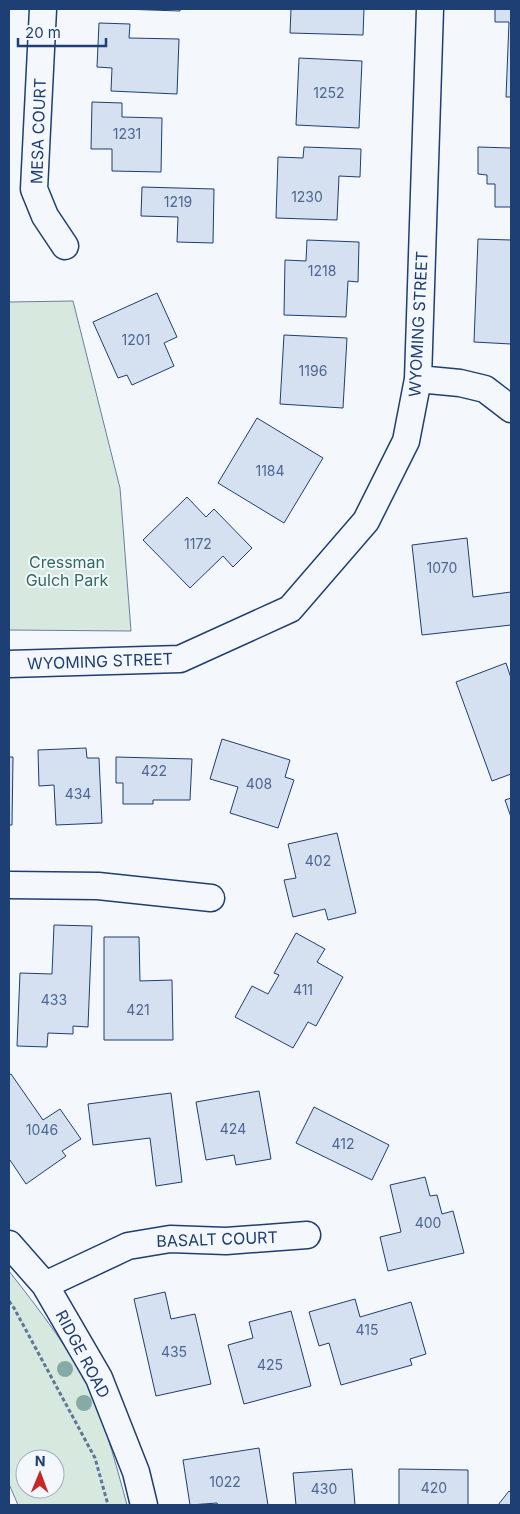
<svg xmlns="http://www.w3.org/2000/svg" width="520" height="1514" font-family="Inter,sans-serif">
	<rect width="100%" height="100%" fill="#f4f7fb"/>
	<path fill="#d7e8df" stroke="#687fa3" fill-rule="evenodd" d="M 73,301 L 120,488 L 131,631 L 9,630 L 9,302 Z
		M 9,1271 C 40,1311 73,1352 94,1399 C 107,1430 118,1472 127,1505 L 18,1505 L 9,1484 ZM 25,1459 L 55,1459 L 55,1489 L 25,1489 Z"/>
	<path fill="#d5e0f0" stroke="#1d3f73" d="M 122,9 L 180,9 L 180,11 Z
		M 291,9 L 364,9 L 363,35 L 290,33 Z
		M 495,9 L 511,9 L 511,97 L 506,97 L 509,22 L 495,22 Z
		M 99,23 L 130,24 L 129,38 L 179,39 L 177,94 L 111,91 L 112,68 L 97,67 Z
		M 299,58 L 362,61 L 359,128 L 296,125 Z
		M 92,102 L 122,103 L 122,117 L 162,118 L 161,172 L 112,171 L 112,149 L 91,149 Z
		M 304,147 L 361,149 L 360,177 L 339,176 L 337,220 L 276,218 L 278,157 L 303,158 Z
		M 478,147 L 511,148 L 511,207 L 495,207 L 495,184 L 487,184 L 487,175 L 478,174 Z
		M 142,187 L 214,189 L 213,243 L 177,242 L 178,217 L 141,216 Z
		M 478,239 L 511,240 L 511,344 L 474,342 Z
		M 307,240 L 359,242 L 358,282 L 348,281 L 346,317 L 284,315 L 285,260 L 306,261 Z
		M 157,293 L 177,337 L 164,343 L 174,366 L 132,385 L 127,375 L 118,378 L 93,322 Z
		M 284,335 L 347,338 L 343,408 L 280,404 Z
		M 257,418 L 323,458 L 284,523 L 218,483 Z
		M 187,497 L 206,517 L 214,509 L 252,548 L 233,567 L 223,556 L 190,588 L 143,540 Z
		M 467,538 L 473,597 L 511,592 L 511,625 L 422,635 L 412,545 Z
		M 506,663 L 511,678 L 511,774 L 492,781 L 456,682 Z
		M 222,739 L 290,760 L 285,777 L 294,780 L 278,828 L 230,813 L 238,787 L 210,779 Z
		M 86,748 L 87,758 L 99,758 L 102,823 L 56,825 L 54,785 L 39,786 L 38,750 Z
		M 9,757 L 13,757 L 12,825 L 9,825 Z
		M 116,757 L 192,759 L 190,800 L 153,800 L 153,804 L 123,804 L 123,783 L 116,783 Z
		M 511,798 L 511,817 L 505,800 Z
		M 337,833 L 356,913 L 328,920 L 325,909 L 293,917 L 284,880 L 296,878 L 288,844 Z
		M 54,925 L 92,926 L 88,1027 L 73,1026 L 73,1034 L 48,1033 L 47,1047 L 17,1046 L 20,973 L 52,974 Z
		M 296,933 L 325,949 L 317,962 L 343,977 L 316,1026 L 308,1022 L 293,1048 L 235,1017 L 252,986 L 268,994 L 279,975 L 274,973 Z
		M 104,937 L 139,937 L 140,981 L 172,980 L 173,1040 L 104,1040 Z
		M 11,1074 L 43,1120 L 60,1109 L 81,1139 L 62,1151 L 66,1156 L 26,1184 L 10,1160 L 9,1161 L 9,1075 Z
		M 259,1091 L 271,1159 L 236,1165 L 234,1155 L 206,1160 L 196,1102 Z
		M 171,1093 L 182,1182 L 156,1186 L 150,1138 L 93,1145 L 88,1104 Z
		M 314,1107 L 389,1145 L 372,1180 L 296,1143 Z
		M 425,1177 L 430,1196 L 437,1195 L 442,1214 L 453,1211 L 464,1253 L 388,1271 L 380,1237 L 401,1232 L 390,1185 Z
		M 165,1292 L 171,1319 L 195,1314 L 211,1384 L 156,1396 L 134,1299 Z
		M 355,1299 L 360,1317 L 411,1302 L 426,1354 L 410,1359 L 412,1365 L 341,1385 L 329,1343 L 319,1346 L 309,1312 Z
		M 291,1311 L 311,1386 L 244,1404 L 228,1345 L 253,1338 L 249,1322 Z
		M 259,1448 L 268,1505 L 218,1505 L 217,1503 L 190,1505 L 183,1460 Z
		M 352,1469 L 355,1505 L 296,1505 L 293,1473 Z
		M 399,1469 L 468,1470 L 468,1505 L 399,1505 Z
		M 509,1491 L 511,1493 L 511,1505 L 498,1505 Z"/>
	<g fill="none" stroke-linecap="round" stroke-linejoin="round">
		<g stroke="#1d3f73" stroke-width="29">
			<path id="street" d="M 43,9 L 34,189 L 45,216 L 65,246
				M 418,379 L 460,383 L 485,389 L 511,409
				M 9,664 L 180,659 L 290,609 L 366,521 L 406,441 L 418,379 L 430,9
				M 9,885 L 98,886 L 211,898
				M 9,1244 L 45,1285 L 99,1378 L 136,1472 L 144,1505
				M 45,1285 L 128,1246 L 170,1239 L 226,1241 L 307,1235"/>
		</g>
		<path stroke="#5e769c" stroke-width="3" stroke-dasharray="4 2.5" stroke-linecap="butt" d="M 9,1301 L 14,1308 L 95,1458 L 108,1505"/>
		<use href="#street" stroke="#f4f7fb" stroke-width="26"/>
	</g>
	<g fill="#86aba6">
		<circle cx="65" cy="1369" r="8"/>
		<circle cx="84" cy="1403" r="8"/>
	</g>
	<g text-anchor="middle" stroke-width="4" stroke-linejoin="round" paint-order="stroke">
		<g font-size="14" fill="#4b6792">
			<text x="329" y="98">1252</text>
			<text x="127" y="139">1231</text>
			<text x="307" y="202">1230</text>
			<text x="178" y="207">1219</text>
			<text x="322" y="276">1218</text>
			<text x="136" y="345">1201</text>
			<text x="313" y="376">1196</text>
			<text x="270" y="476">1184</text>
			<text x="198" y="549">1172</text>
			<text x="442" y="573">1070</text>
			<text x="154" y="776">422</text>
			<text x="259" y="789">408</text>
			<text x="78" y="799">434</text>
			<text x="318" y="866">402</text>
			<text x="303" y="995">411</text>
			<text x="54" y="1005">433</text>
			<text x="138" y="1015">421</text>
			<text x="233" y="1134">424</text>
			<text x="42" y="1135">1046</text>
			<text x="343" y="1149">412</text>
			<text x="428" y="1228">400</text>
			<text x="367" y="1335">415</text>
			<text x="174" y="1357">435</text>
			<text x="270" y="1370">425</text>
			<text x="225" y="1487">1022</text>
			<text x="434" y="1493">420</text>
			<text x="324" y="1494">430</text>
		</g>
		<g font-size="16" fill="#1d3f73" stroke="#f4f7fb">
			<text transform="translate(38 131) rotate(-88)" y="6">MESA COURT</text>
			<text transform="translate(418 324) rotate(-87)" y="6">WYOMING STREET</text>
			<text transform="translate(100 661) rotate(-2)" y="6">WYOMING STREET</text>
			<text transform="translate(217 1239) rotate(-2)" y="6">BASALT COURT</text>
			<text transform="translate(83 1354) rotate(62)" y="6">RIDGE ROAD</text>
		</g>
		<g font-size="16" fill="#2c6c60" stroke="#f4f7fb">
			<text x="67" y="568">Cressman<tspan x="67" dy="18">Gulch Park</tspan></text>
		</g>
	</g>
	<rect width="520" height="1514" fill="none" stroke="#1d3f73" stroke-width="20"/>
	<g transform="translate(40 1474) rotate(1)"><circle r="24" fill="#f4f7fb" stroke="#9eadc5"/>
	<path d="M0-4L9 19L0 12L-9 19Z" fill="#c62828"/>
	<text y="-8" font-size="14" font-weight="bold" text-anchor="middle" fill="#1d3f73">N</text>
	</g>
	<path d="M18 38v8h88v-8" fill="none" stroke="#1d3f73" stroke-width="2.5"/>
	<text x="25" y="38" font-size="15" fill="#1d3f73" stroke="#f4f7fb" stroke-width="4" paint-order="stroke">20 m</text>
</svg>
